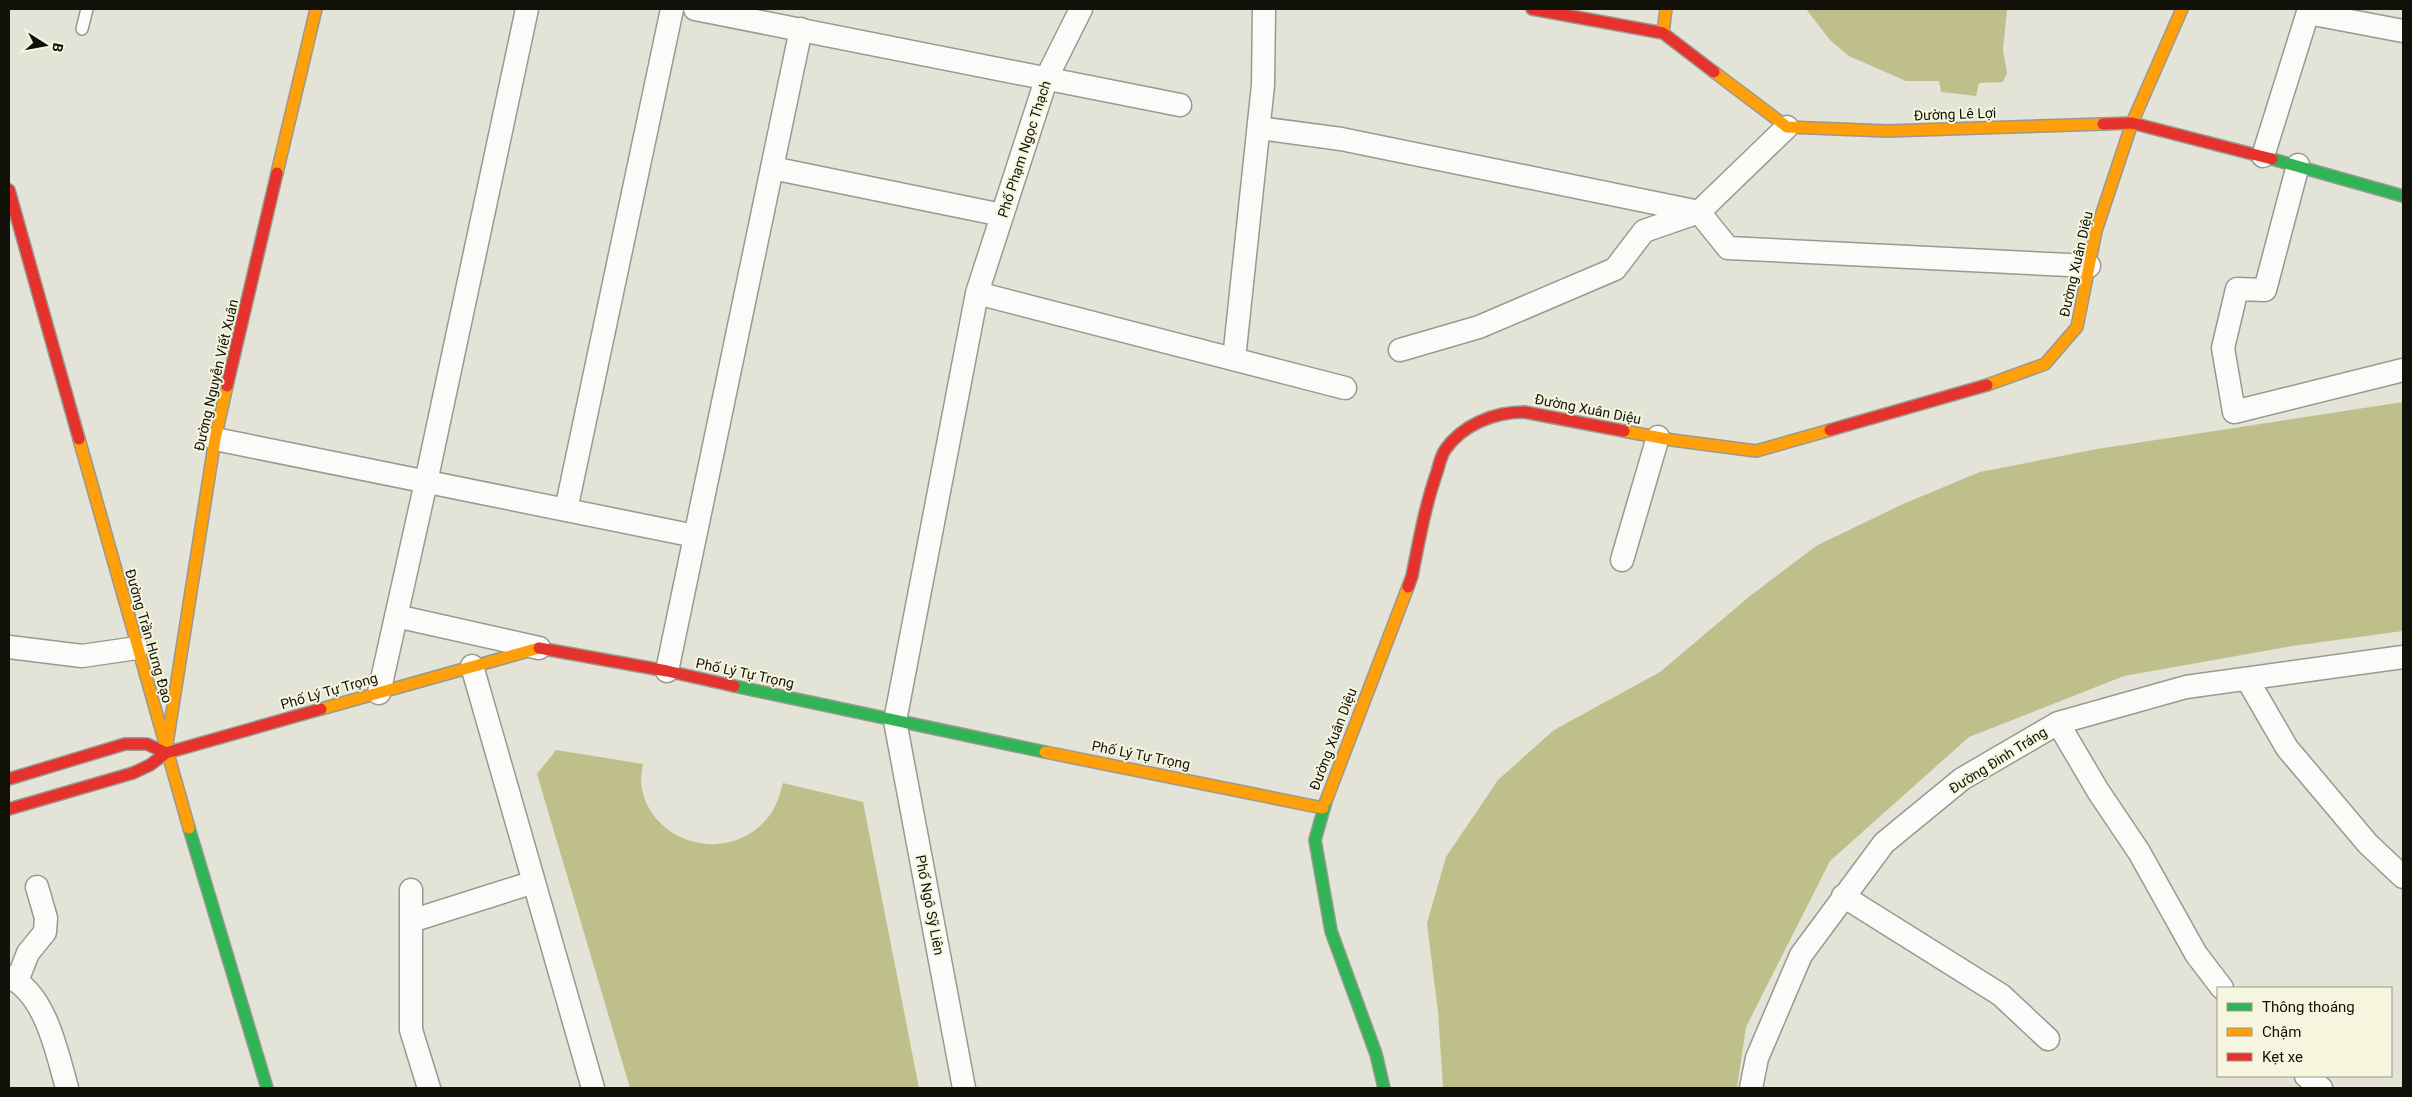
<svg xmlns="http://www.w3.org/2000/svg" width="2412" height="1097" font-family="Roboto,sans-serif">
	<rect width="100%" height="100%" fill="#e3e3d7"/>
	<path fill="#bfbf8c" d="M 1806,9 L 2007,9 L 2003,50 L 2007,73 L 2003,82 L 1979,83 L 1976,96 L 1941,92 L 1939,81 L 1906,81 L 1849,56 L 1830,40 Z
		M 2403,402 L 2403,631 L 2292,646 L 2124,676 L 1969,737 L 1830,861 L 1746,1027 L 1737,1088 L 1443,1088 L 1438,1012 L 1427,923 L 1446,857 L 1498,780 L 1554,730 L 1660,672 L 1750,596 L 1816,546 L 1903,504 L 1980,472 L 2097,449 Z
		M 556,750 L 643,764 C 642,770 641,777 641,783 C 648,843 726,865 765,821 C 775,811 779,797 783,783 L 863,802 L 919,1088 L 630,1088 L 537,774 Z"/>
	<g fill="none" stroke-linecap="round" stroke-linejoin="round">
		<g stroke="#999990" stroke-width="14">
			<path id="lane" d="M 82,29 L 87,9"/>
		</g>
		<g stroke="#999990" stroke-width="25">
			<path id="street" d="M 695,9 L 1180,105
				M 2308,13 L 2403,31
				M 1259,128 L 1341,139 L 1699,212 L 1728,248 L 2089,266
				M 2263,156 L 2309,9
				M 2298,165 L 2265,290 L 2237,289 L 2223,348 L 2234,412 L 2403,370
				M 772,168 L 1002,215
				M 977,293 L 1047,77 L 1081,9
				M 1400,350 L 1479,327 L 1615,269 L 1644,231 L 1699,212 L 1787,127
				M 1234,359 L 1263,85 L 1264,9
				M 215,439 L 695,536
				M 566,510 L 672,9
				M 1622,560 L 1658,437
				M 396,616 L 539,648
				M 9,647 L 82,656 L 137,648
				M 472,666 L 593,1088
				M 667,671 L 801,29
				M 2247,679 L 2287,748 L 2368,844 L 2403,877
				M 379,693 L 426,482 L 527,9
				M 2058,723 L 2098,791 L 2139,852 L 2196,954 L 2222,988
				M 411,890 L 411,1030 L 429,1088
				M 1843,896 L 2001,995 L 2048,1039
				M 411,921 L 534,882
				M 9,977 C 46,994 57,1053 67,1088
				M 17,981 L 28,953 L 45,932 L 46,918 L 37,887
				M 2306,1076 L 2321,1088
				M 964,1088 L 895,721 L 977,293 L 1345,388
				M 1751,1088 L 1757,1058 L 1801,955 L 1884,843 L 1962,779 L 2058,723 L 2186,687 L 2403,657"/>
		</g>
		<g stroke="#999990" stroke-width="14">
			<path id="fast" d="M 2272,159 L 2403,196
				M 734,686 L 1045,752
				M 1326,801 L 1315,840 L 1331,931 L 1376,1054 L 1384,1088
				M 189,828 L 267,1088"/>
		</g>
		<g stroke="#999990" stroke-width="14">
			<path id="slow" d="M 1663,33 L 1666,9
				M 1714,72 L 1787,127 L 1887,131 L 2103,124
				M 277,173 L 316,9
				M 1987,385 L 2045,364 L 2077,327 L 2096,231 L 2132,123 L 2182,9
				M 1624,431 L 1672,440 L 1756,451 L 1830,430
				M 79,439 L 189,828
				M 321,709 L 539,648
				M 167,744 L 215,439 L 227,386
				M 1045,752 L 1323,808
				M 1326,801 L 1408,587"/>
		</g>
		<g stroke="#999990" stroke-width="14">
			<path id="jam" d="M 1532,9 L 1663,33 L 1714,72
				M 2103,124 L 2132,123 L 2272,159
				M 9,190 L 79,439
				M 227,386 L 277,173
				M 1830,430 L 1987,385
				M 1408,587 L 1412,576 C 1419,541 1425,506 1437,472 C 1439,465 1441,456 1445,450 C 1462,425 1494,412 1524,412 L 1624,431
				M 539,648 L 667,671 L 734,686
				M 9,779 L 125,744 L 147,744 L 166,753
				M 9,809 L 133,773 L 150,765 L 166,753 L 321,709"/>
		</g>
		<use href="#lane" stroke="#fbfbf9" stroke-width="11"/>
		<use href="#street" stroke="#fbfbf9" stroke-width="22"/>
		<use href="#fast" stroke="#30b455" stroke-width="11"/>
		<use href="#slow" stroke="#ff9f0a" stroke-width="11"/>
		<use href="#jam" stroke="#e5322d" stroke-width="11"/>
	</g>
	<g text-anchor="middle" stroke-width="4" stroke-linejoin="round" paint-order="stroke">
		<g font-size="14" fill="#111109" stroke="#f6f6de">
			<text transform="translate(1955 114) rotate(-2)" y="5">Đường Lê Lợi</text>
			<text transform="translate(1024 149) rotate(-72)" y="5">Phố Phạm Ngọc Thạch</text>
			<text transform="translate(2076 264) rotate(-77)" y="5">Đường Xuân Diệu</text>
			<text transform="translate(216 375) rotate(-77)" y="5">Đường Nguyễn Viết Xuân</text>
			<text transform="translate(1588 409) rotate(11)" y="5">Đường Xuân Diệu</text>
			<text transform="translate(149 636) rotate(74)" y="5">Đường Trần Hưng Đạo</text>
			<text transform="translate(745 673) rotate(12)" y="5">Phố Lý Tự Trọng</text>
			<text transform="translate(329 691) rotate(-16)" y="5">Phố Lý Tự Trọng</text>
			<text transform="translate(1333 739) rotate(-69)" y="5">Đường Xuân Diệu</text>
			<text transform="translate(1141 755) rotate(11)" y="5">Phố Lý Tự Trọng</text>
			<text transform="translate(1998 760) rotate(-32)" y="5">Đường Đinh Tráng</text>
			<text transform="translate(930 905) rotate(79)" y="5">Phố Ngô Sỹ Liên</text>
		</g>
	</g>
	<rect width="2412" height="1097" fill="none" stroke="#111109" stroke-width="20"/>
	<rect x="2217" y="987" width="175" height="90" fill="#f6f6de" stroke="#9a9a89"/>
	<rect x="2227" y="1003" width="25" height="8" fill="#30b455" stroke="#9a9a89"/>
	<text x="2262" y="1012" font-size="15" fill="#111109">Thông thoáng</text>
	<rect x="2227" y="1028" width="25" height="8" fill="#ff9f0a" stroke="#9a9a89"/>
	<text x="2262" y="1037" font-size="15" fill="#111109">Chậm</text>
	<rect x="2227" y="1053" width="25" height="8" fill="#e5322d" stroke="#9a9a89"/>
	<text x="2262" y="1062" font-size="15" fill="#111109">Kẹt xe</text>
	<g transform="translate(45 45) rotate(101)" stroke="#f6f6de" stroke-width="4" paint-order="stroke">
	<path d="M0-4L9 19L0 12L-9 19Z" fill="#111109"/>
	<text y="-8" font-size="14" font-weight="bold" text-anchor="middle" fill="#111109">B</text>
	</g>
</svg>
